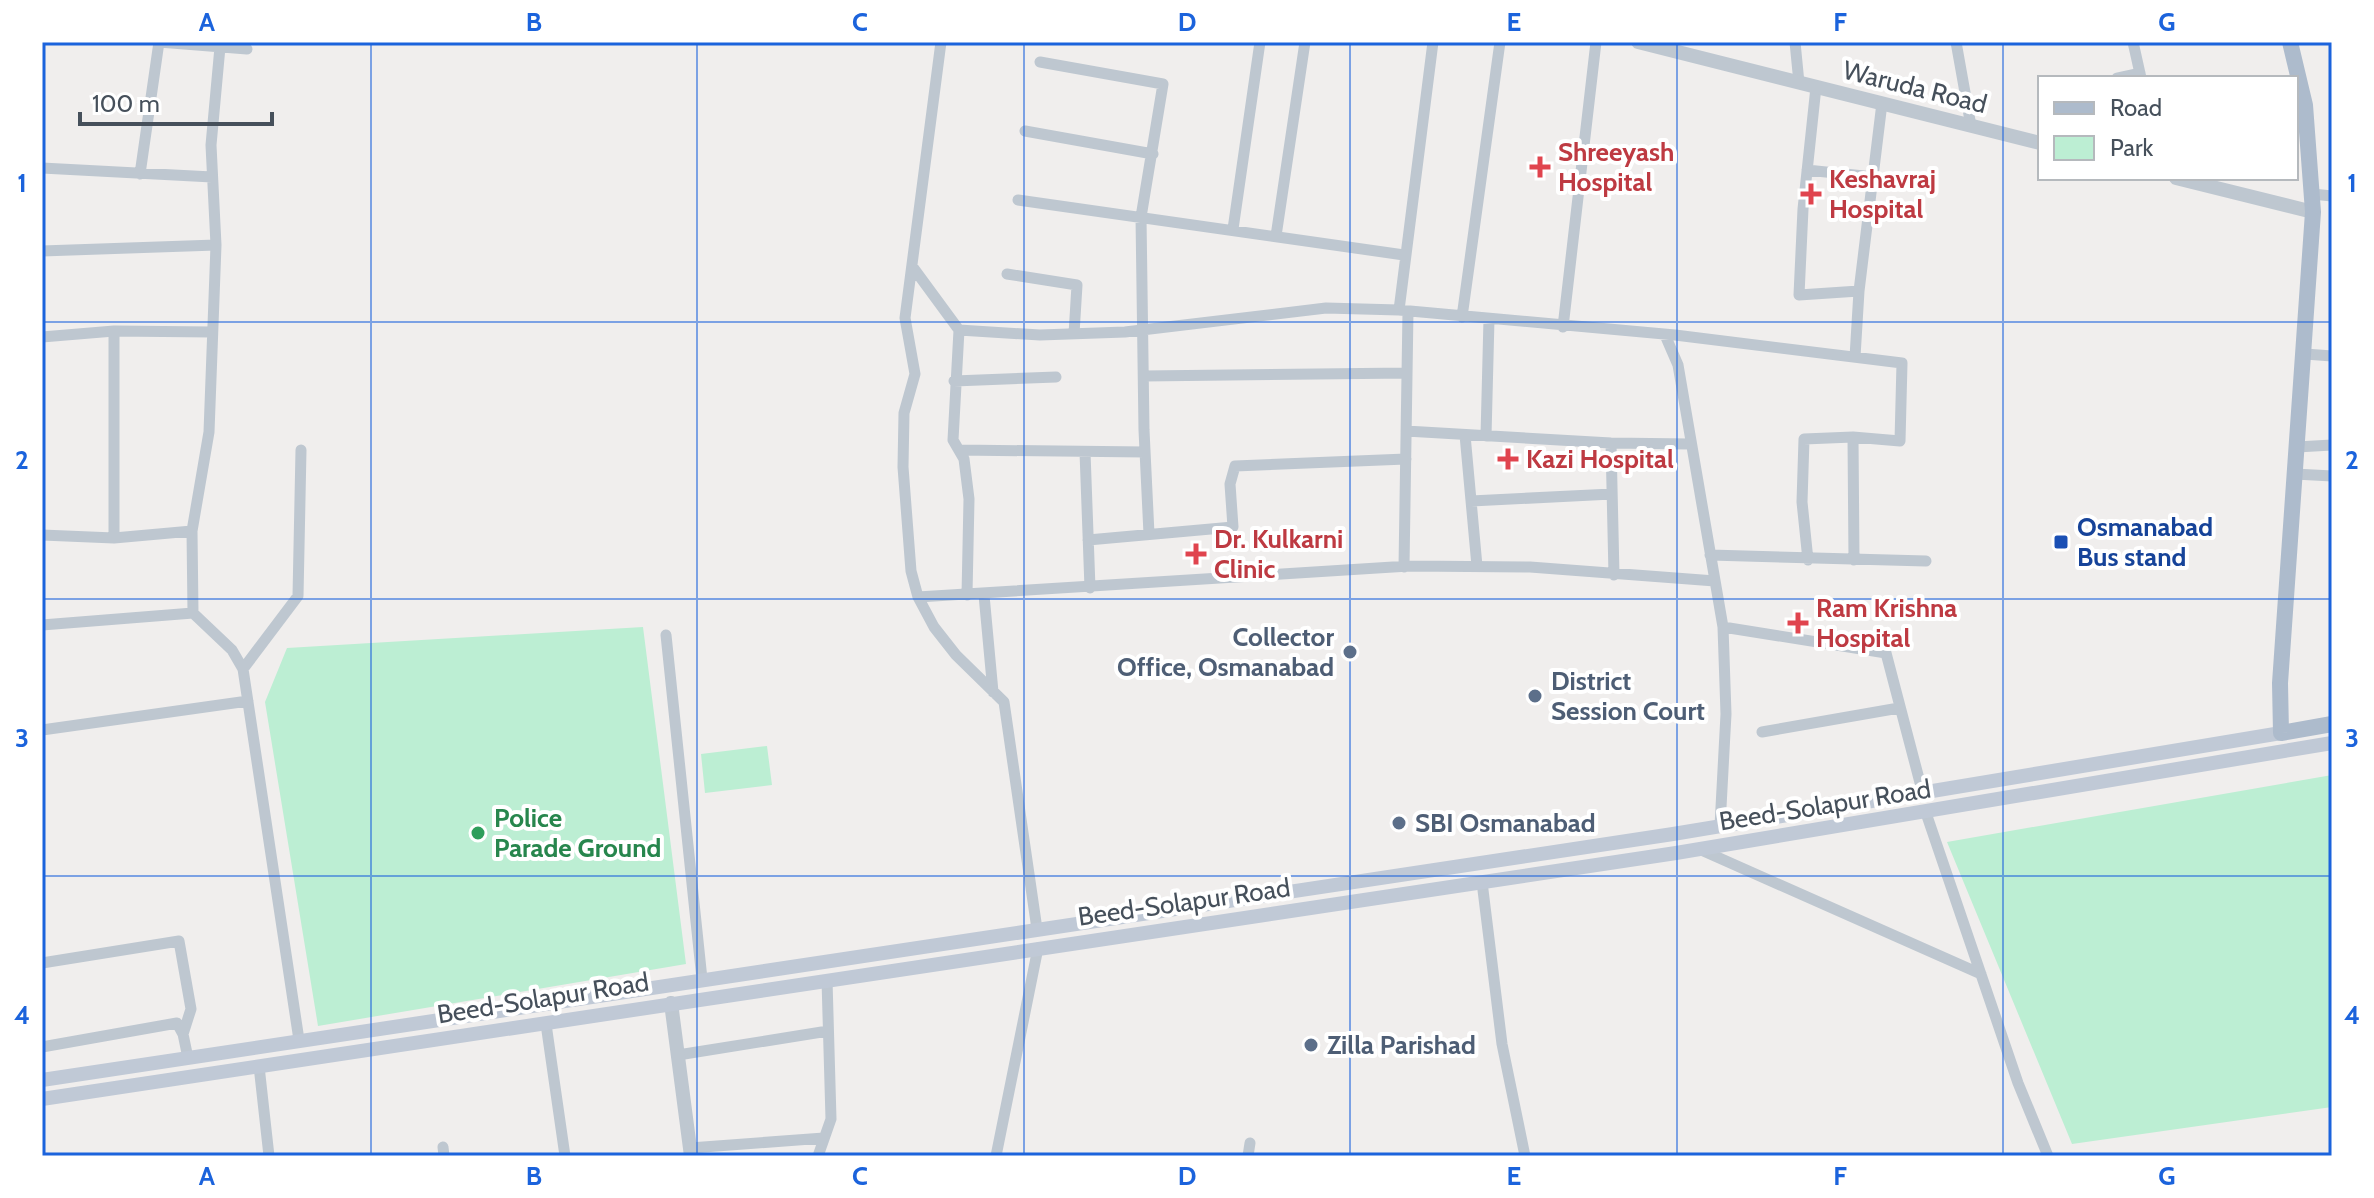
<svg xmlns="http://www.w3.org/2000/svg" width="2374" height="1198" font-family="Cabin,sans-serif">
	<rect width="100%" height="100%" fill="#f0eeed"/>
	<path fill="#bceed3" d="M 643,627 L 686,964 L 318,1026 L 265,702 L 287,648 Z
		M 767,746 L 772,785 L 705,793 L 701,754 Z
		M 2332,775 L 2332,1107 L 2072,1144 L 1947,842 Z"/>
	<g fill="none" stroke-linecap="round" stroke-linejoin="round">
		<path stroke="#bec7d0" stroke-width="11" d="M 941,42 L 905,318 L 915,374 L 904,413 L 903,467 L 911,571 L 918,597 L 934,627 L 956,655 L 1004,702 L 1037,929
			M 1795,42 L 1799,83
			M 1956,42 L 1971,126
			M 2133,42 L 2141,78
			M 220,47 L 211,145 L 216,245 L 209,432 L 192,531 L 193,613 L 232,650 L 243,669 L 299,1040
			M 1040,62 L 1163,84 L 1141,217 L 1144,430 L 1149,534
			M 2117,78 L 2140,73
			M 1816,87 L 1803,209 L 1799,295 L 1859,291
			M 1025,131 L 1153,154
			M 42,168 L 212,177
			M 1807,170 L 1873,177
			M 140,174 L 159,42 L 247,49
			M 2312,194 L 2332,196
			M 1018,200 L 1404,255
			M 1233,229 L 1260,42
			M 1276,236 L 1305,42
			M 42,251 L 216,245
			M 912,266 L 959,330 L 953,440 L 964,459 L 969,499 L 967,595
			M 1007,274 L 1077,285 L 1074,334
			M 1399,310 L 1433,42
			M 1462,317 L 1500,42
			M 1563,327 L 1596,42
			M 959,330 L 1040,335 L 1125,332 L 1326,308 L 1399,310 L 1675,335 L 1902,363 L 1900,441 L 1853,437 L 1804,439 L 1802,502 L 1808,560
			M 1665,335 L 1678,365 L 1723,627 L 1726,714 L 1720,826
			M 42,337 L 114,331 L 212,332
			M 2305,354 L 2332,356
			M 1855,357 L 1859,291 L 1882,103
			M 1144,376 L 1407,373
			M 954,381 L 1056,377
			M 1406,431 L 1611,443 L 1690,444
			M 1465,435 L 1477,566
			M 1486,436 L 1489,319
			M 1853,437 L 1854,560
			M 1611,443 L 1614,575
			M 2297,447 L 2332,445
			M 959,450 L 1145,452
			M 1085,452 L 1090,588
			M 2295,474 L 2332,476
			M 1471,501 L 1612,494
			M 42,535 L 114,538 L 192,531
			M 114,538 L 114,331
			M 1088,540 L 1233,527 L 1230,484 L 1235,466 L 1406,459
			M 1710,555 L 1926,561
			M 1404,567 L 1408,311
			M 984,595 L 993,692
			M 918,597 L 1409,566 L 1530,567 L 1715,581
			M 42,625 L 193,613
			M 1723,627 L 1886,653 L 1923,794
			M 666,635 L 702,979
			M 243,669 L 298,596 L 301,450
			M 42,730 L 248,701
			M 1762,732 L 1899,708
			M 1926,813 L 2018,1083 L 2048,1156
			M 1699,849 L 1981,974
			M 1482,882 L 1502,1044 L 1525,1156
			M 42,963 L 179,941 L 191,1009 L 183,1034
			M 546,1024 L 565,1156
			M 42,1047 L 177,1023 L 183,1034 L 188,1058
			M 678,1055 L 828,1031
			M 259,1066 L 269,1156
			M 443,1147 L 444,1156
			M 690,1148 L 824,1138
			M 818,1156 L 831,1119 L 827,980
			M 996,1156 L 1038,948
			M 1248,1156 L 1250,1143"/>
		<path stroke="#bec7d0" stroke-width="14" d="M 1638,42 L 2040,143
			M 2176,178 L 2313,212
			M 671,1003 L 691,1156"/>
		<path stroke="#c0c9d6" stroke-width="14" d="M 42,1080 L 1673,834 L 2281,733
			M 42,1099 L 1676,853 L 2332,743"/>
		<path stroke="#adbbcc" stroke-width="16" d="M 2290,42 L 2305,105 L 2313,212 L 2280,683 L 2281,733 L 2332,724"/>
	</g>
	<path fill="none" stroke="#1b63dc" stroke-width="2" stroke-opacity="0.55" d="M 371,42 L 371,1156M 697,42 L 697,1156M 1024,42 L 1024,1156M 1350,42 L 1350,1156M 1677,42 L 1677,1156M 2003,42 L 2003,1156M 42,322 L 2332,322M 42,599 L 2332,599M 42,876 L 2332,876"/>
	<g fill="#e0444e" stroke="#fff" stroke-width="3">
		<path d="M1536 155h8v8h8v8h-8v8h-8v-8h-8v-8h8z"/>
		<path d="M1807 182h8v8h8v8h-8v8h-8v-8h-8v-8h8z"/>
		<path d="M1504 447h8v8h8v8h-8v8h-8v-8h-8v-8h8z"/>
		<path d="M1192 542h8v8h8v8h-8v8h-8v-8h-8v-8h8z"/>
		<path d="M1794 611h8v8h8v8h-8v8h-8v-8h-8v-8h8z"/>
	</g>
	<rect fill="#1a4fb4" stroke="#fff" stroke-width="3" x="2053" y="534" width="16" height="16" rx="4"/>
	<g fill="#5c6f8a" stroke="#fff" stroke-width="3">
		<circle cx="1350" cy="652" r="8"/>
		<circle cx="1535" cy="696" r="8"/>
		<circle cx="1399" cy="823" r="8"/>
		<circle cx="1311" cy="1045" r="8"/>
	</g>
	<circle fill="#2e9e5b" stroke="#fff" stroke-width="3" cx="478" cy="833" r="8"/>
	<g text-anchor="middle" stroke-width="8" stroke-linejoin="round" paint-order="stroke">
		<g font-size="26" fill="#46505b" stroke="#fff">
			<text transform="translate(1915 87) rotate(14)" y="9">Waruda Road</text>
			<text transform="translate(1825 805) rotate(-9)" y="9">Beed-Solapur Road</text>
			<text transform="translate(1184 902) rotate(-8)" y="9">Beed-Solapur Road</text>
			<text transform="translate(543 998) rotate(-9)" y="9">Beed-Solapur Road</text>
		</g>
		<g font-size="26" font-weight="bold" fill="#be3a42" stroke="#fff" text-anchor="start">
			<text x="1558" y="161">Shreeyash<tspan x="1558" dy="30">Hospital</tspan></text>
			<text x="1829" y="188">Keshavraj<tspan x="1829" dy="30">Hospital</tspan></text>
			<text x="1526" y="468">Kazi Hospital</text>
			<text x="1214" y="548">Dr. Kulkarni<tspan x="1214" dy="30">Clinic</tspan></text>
			<text x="1816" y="617">Ram Krishna<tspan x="1816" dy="30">Hospital</tspan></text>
		</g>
		<g font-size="26" font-weight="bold" fill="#164399" stroke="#fff" text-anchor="start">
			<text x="2077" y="536">Osmanabad<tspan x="2077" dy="30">Bus stand</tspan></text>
		</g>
		<g font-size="26" font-weight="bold" fill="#4e5e75" stroke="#fff" text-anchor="start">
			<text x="1334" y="646" text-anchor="end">Collector<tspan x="1334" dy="30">Office, Osmanabad</tspan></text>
			<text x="1551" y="690">District<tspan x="1551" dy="30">Session Court</tspan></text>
			<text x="1415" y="832">SBI Osmanabad</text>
			<text x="1327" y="1054">Zilla Parishad</text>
		</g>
		<g font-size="26" font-weight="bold" fill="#27864d" stroke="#fff" text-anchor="start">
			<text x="494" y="827">Police<tspan x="494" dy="30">Parade Ground</tspan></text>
		</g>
	</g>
	<rect width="2374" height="1198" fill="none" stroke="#ffffff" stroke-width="88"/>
	<rect x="2038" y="76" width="260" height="104" fill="#ffffff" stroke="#b5b9bd" stroke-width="2"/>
	<rect x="2054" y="102" width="40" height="12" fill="#adbbcc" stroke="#b5b9bd" stroke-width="2"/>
	<text x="2110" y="116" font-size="24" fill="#46505b">Road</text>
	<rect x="2054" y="136" width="40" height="24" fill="#bceed3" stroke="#b5b9bd" stroke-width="2"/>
	<text x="2110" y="156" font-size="24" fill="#46505b">Park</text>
	<path d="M80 112v12h192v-12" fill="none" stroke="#46505b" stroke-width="4"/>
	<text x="92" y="112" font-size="24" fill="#46505b" stroke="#ffffff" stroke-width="6" paint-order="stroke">100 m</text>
	<rect x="44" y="44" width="2286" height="1110" fill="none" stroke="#1b63dc" stroke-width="3"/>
	<g font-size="26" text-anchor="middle" font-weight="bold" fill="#1b63dc">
		<text x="207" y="31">A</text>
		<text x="534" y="31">B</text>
		<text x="860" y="31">C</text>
		<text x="1187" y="31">D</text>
		<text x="1514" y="31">E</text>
		<text x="1840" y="31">F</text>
		<text x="2167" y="31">G</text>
		<text x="22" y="192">1</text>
		<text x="2352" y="192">1</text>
		<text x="22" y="469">2</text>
		<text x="2352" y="469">2</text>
		<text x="22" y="747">3</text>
		<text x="2352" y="747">3</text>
		<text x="22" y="1024">4</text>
		<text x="2352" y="1024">4</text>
		<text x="207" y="1185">A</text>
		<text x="534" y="1185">B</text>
		<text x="860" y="1185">C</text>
		<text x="1187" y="1185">D</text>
		<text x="1514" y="1185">E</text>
		<text x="1840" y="1185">F</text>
		<text x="2167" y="1185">G</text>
	</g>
</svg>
